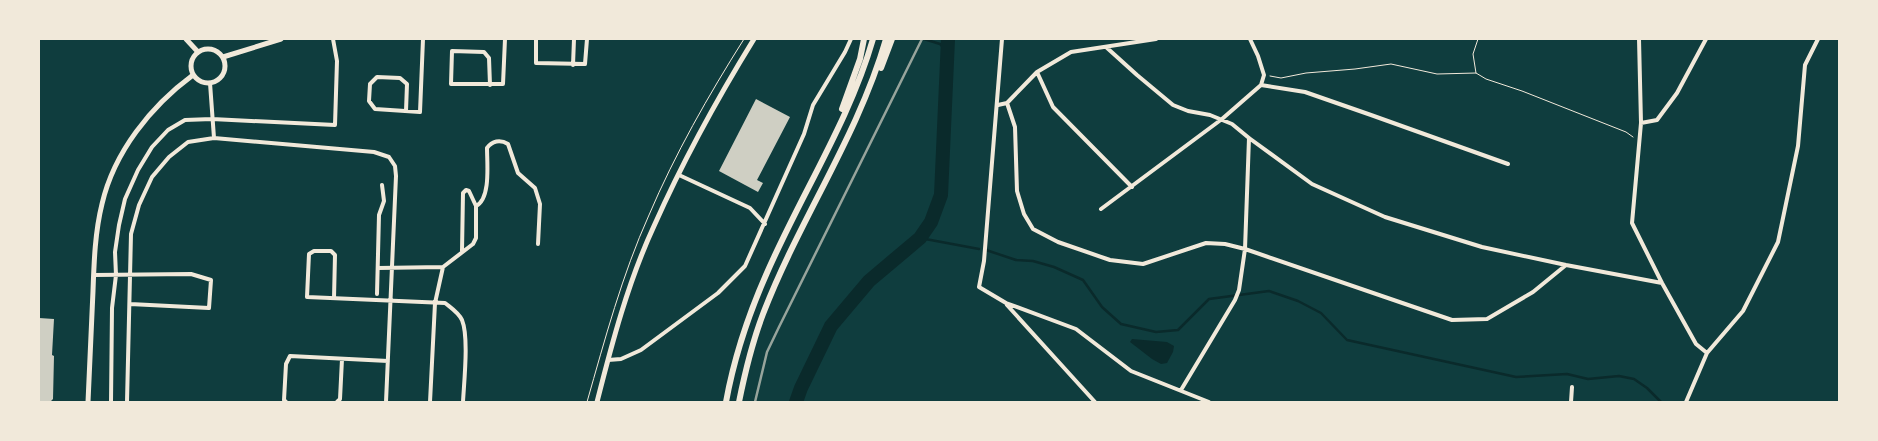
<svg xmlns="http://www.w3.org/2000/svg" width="1878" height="441" font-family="Signika,sans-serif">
	<rect width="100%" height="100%" fill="#0f3d3e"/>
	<path fill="#0a2a2b" d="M 1132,339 L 1167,342 L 1174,346 L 1173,352 L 1167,363 L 1161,364 L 1152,359 L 1130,342 Z"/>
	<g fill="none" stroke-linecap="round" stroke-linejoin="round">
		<path stroke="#0a2a2b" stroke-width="2.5" d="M 924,39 L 940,44 L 947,51
			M 920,238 L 979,249
			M 986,250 L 1016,260 L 1033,261 L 1054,267 L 1083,280 L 1102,307 L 1121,324 L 1156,332 L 1178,330 L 1209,299 L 1269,291 L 1298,301 L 1321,313 L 1347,340 L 1516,377 L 1567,374 L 1588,379 L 1619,376 L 1634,379 L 1647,388 L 1661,402"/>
		<path stroke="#0a2a2b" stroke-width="14" d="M 796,402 L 801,388 L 831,326 L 869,281 L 920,238 L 931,222 L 941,195 L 948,39"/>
	</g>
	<path fill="#cfcfc3" d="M 756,99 L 790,117 L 757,180 L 763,183 L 758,192 L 719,171 Z
		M 39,318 L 54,319 L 52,355 L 54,356 L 53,399 L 50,402 L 39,402 Z"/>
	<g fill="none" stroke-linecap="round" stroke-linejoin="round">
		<path stroke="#f1e9da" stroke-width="1" d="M 1476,73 L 1473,54 L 1478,39
			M 1270,76 L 1281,78 L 1306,73 L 1355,69 L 1391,64 L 1437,74 L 1476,73 L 1486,79 L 1522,91 L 1626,132 L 1633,137
			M 587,402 C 605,339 622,275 649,215 C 675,154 708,96 744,39"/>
		<path stroke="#f1e9da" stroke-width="4" d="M 536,39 L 536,63 L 585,64 L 587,39
			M 1002,39 L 984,261 L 979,287 L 1006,303 L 1076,329 L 1131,371 L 1209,402
			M 1639,39 L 1641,123 L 1632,223 L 1662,283 L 1696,344 L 1707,353
			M 1106,47 L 1137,75 L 1173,105 L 1188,111 L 1210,115 L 1232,124 L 1249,138 L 1312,184 L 1385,217 L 1482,247 L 1566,265 L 1662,283
			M 573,65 L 574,39
			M 1037,72 L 1053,107 L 1132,187
			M 210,83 L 214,138 L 374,152 L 389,157 L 395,166 L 396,176 L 386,402
			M 490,85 L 489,58 L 484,52 L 452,51 L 451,84 L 503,84 L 505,39
			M 1261,85 L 1305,92 L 1371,115 L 1508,164
			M 1007,103 L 1015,127 L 1017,191 L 1024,214 L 1033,229 L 1058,242 L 1110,260 L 1143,264 L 1206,243 L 1225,244 L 1245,249 L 1452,320 L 1487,319 L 1533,292 L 1566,265
			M 998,105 L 1007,103 L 1037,72 L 1071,52 L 1156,39
			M 406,111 L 407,84 L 400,78 L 377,77 L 370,84 L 369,101 L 375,109 L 420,112 L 423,39
			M 1641,123 L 1657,120 L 1677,93 L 1706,39
			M 679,175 L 750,208 L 765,224
			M 476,206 C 491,199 487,163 487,148 C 492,141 500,139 508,144 L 518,173 L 535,188 L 540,204 L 538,244
			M 1101,209 L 1222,119 L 1261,85 L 1264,75 L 1258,56 L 1250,39
			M 378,268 L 443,267
			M 94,275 L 191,274 L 211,280 L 209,308 L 130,304
			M 377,294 L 379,215 L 384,201 L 382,185
			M 334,298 L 335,255 L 331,251 L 314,251 L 309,254 L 307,297 L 445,303 C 451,308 458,312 462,320 C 469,337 464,382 463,402
			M 1007,305 L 1095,402
			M 608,360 L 621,359 L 641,350 L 718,293 L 745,266 L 804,134 L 813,105 L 845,52 L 851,39
			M 1181,390 L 1235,300 L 1239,290 L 1245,249 L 1249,138
			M 111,402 L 112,308 L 116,275 L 115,252 L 119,225 L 125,199 L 138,170 L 152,147 L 168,130 L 185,120 L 212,119 L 335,125 L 337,61 L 333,39
			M 127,402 L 131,234 L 139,205 L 152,177 L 169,157 L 188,142 L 214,138
			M 286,402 L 284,400 L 286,364 L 290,356 L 388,361
			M 337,402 L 340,399 L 342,359
			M 430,402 L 435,303 L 443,267 L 473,244 L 476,238 L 476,206 L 469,191 L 466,190 L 463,193 L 462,251
			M 1571,402 L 1572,387
			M 1686,402 L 1707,353 L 1743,311 L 1778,242 L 1798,146 L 1805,65 L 1818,39"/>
		<path stroke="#f1e9da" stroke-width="5" d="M 186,39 L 198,52
			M191 66a17 17 0 1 1 34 0a17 17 0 1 1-34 0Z
			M 223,57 L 281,39
			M 88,402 C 90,365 91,328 93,291 C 94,262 95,232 102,204 C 114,152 151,106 193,75
			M 597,402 C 612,343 628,282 654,226 C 683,161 717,99 754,39"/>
		<path stroke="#f1e9da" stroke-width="6" d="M 881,68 L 892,39
			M 842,109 L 860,59 L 864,39
			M 726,402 C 734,358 748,316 766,275 C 800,196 849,122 873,39
			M 739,402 C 745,372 752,343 763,314 C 799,220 858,136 886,39"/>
		<path stroke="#97a49c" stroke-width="2.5" d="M 755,402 L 767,352 L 779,327 L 922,39"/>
	</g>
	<rect width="1878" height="441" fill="none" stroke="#f1e9da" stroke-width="80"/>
</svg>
